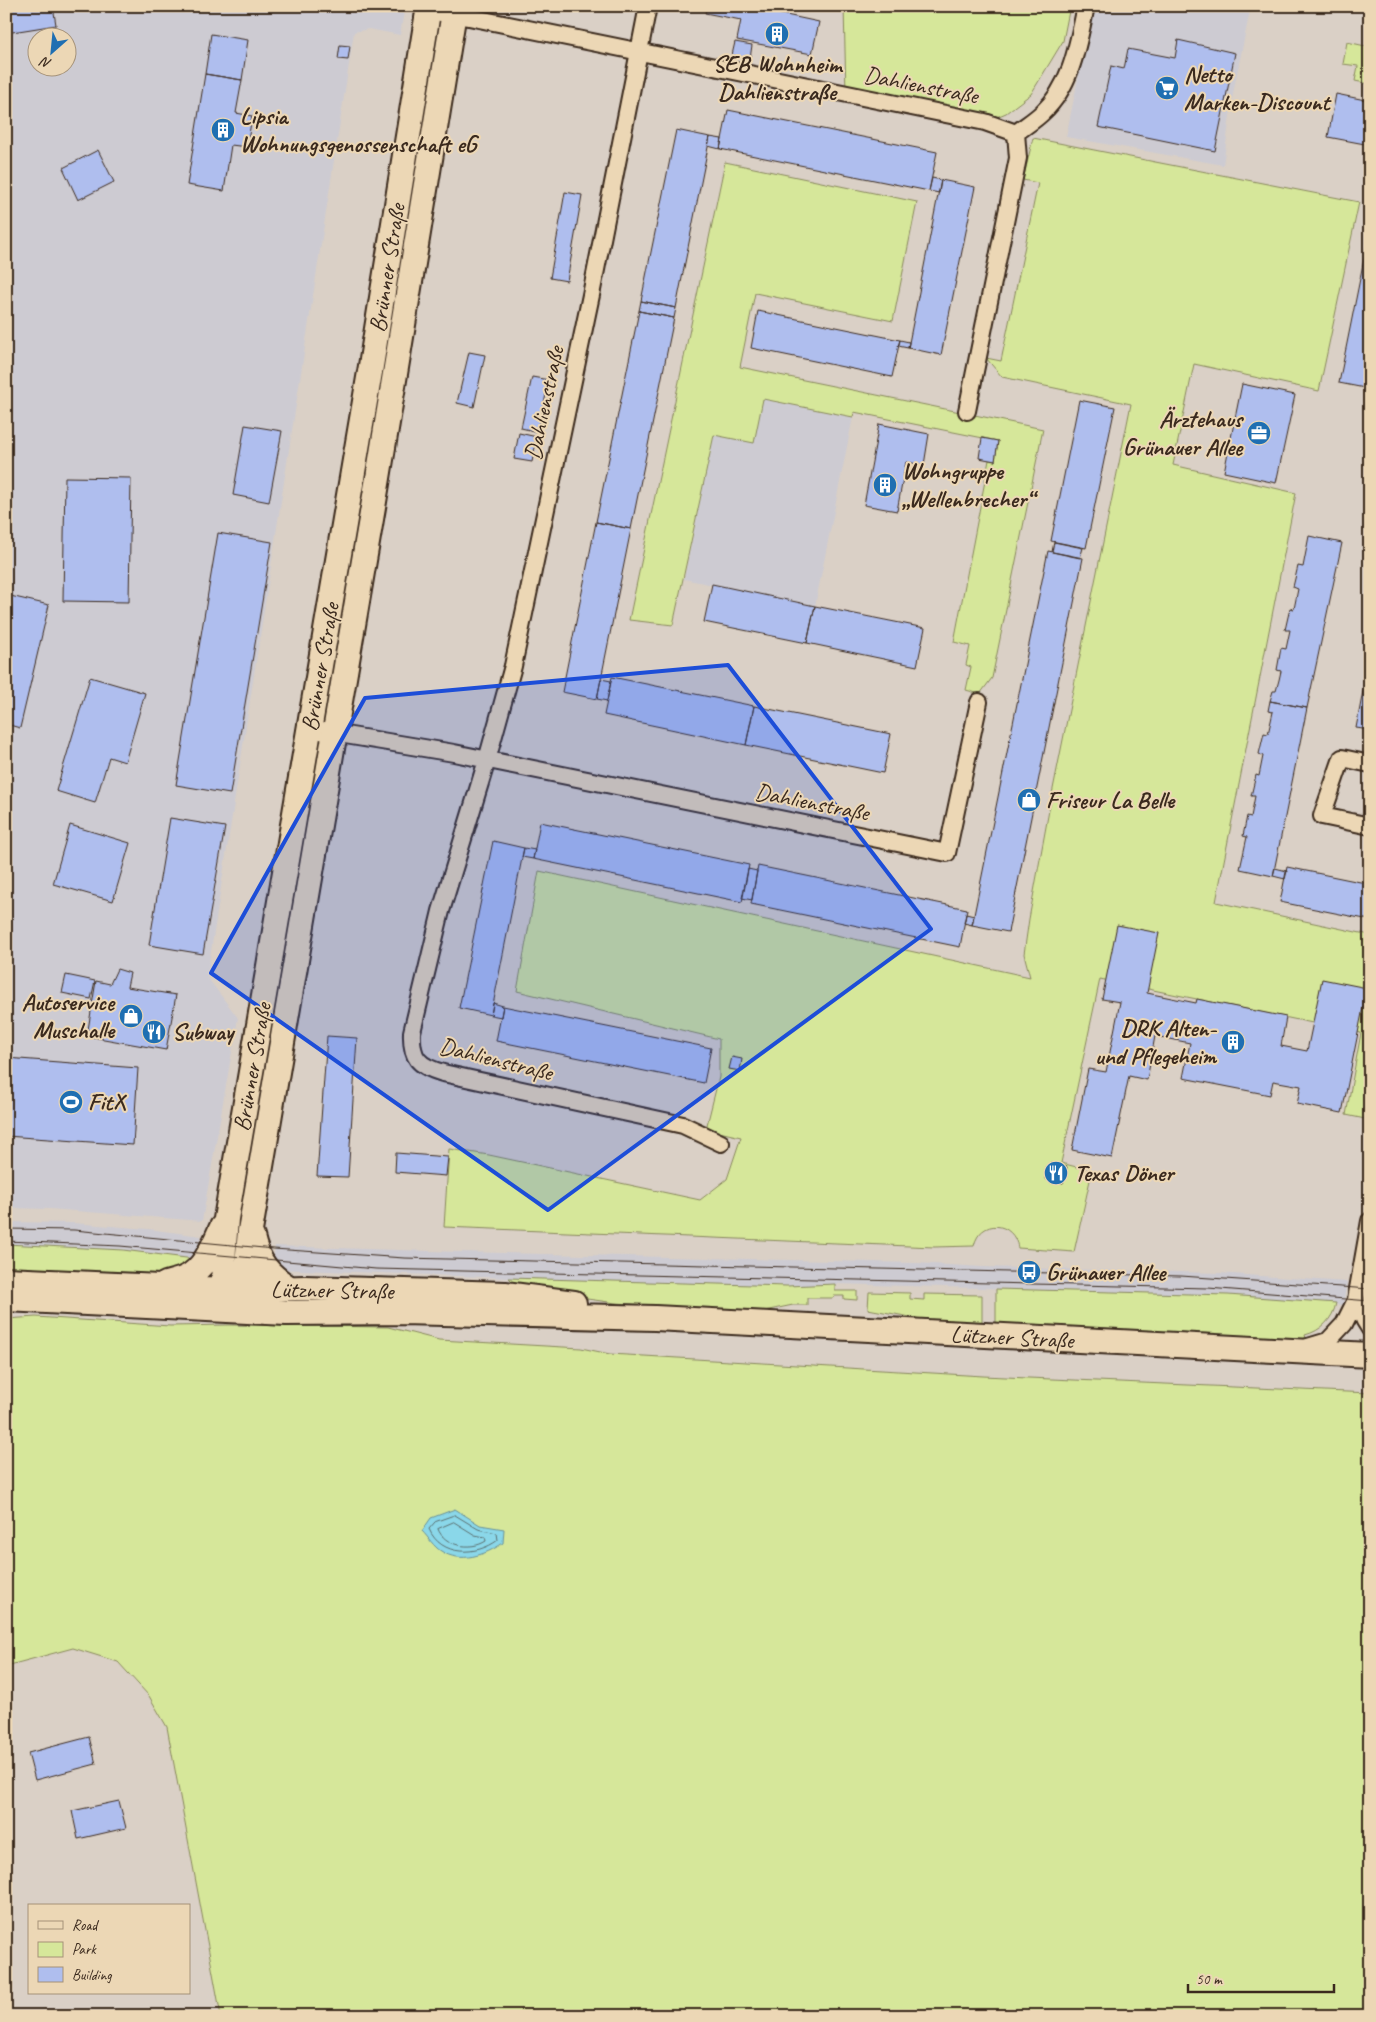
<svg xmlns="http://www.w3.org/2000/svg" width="1376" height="2022" font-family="Caveat,sans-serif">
	<rect width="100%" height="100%" fill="#dad0c6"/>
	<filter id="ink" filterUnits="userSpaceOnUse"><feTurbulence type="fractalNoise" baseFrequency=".02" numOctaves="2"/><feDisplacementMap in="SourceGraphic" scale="10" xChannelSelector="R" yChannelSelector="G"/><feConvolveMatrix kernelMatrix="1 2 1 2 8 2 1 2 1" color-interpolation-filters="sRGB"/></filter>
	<g filter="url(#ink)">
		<path fill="#cdcbd2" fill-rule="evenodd" d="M 6,6 L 405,6 L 400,35 L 369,29 L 354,32 L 207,977 L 238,1018 L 202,1221 L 50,1209 L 6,1208 ZM 38,38 L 68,38 L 68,68 L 38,68 Z
			M 1093,6 L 1251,6 L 1234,88 L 1223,165 L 1066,137 Z
			M 762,399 L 853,417 L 815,606 L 684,579 L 714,434 Z
			M 6,1222 L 73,1223 L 148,1229 L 201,1236 L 197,1253 L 194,1259 L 123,1250 L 6,1244 Z
			M 275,1246 L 460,1252 L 916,1263 L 983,1267 L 1219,1273 L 1347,1282 L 1343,1305 L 1228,1295 L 835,1284 L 787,1286 L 509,1278 L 275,1269 L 273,1267 Z"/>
		<path fill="#d6e79a" stroke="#88885c" d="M 844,6 L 1070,6 L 1063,41 L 1031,94 L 1006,113 L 985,122 L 846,94 Z
			M 1347,42 L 1370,47 L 1370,84 L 1355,81 L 1358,66 L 1343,64 Z
			M 429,67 L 435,69 L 422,151 L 329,694 L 327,694 L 398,271 L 414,166 L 417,162 L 415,161 Z
			M 1033,138 L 1359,202 L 1319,391 L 1194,364 L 1173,465 L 1296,493 L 1216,902 L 1370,935 L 1370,1120 L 1346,1115 L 1361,1033 L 1100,979 L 1061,1163 L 1092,1171 L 1074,1252 L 1018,1248 C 1014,1221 980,1218 974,1246 L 934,1247 L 444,1227 L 449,1149 L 489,1155 L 700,1200 L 727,1179 L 741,1137 L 706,1129 L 719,1077 L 719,1039 L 517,991 L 539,871 L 1030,977 L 1024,954 L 1029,919 L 1052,794 L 1131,404 L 1002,377 L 986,358 L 1001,361 L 1038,183 L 1023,180 Z
			M 725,162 L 917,202 L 893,321 L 755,293 L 740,367 L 1043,429 L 992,678 L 980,694 L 966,690 L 971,667 L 966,665 L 970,646 L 954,642 L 989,460 L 995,461 L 998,441 L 854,412 L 853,417 L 763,399 L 754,443 L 714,435 L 673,625 L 629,620 Z
			M 310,787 L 316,789 L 285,968 L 279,967 L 308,798 L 310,794 Z
			M 272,1008 L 278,1010 L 241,1225 L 234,1224 L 273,1017 Z
			M 6,1244 L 123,1250 L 194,1259 L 172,1273 L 141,1275 L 6,1271 Z
			M 509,1278 L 787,1286 L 835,1284 L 835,1291 L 857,1291 L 857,1300 L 844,1299 L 844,1296 L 834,1296 L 833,1298 L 807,1298 L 807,1305 L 793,1305 L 764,1311 L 749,1312 L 616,1303 L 580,1298 L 546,1288 L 513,1282 Z
			M 996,1289 L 1228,1295 L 1336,1303 C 1333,1319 1321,1331 1305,1335 L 1306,1338 L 1293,1340 L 996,1326 Z
			M 869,1292 L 910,1293 L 910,1299 L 924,1300 L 924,1294 L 982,1295 L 982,1321 L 980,1325 L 937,1322 L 868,1309 Z
			M 36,1317 L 170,1326 L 229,1325 L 388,1327 L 439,1340 L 581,1348 L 610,1354 L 983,1376 L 1370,1393 L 1370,2016 L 221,2016 L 167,1727 L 149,1696 L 118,1662 L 73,1648 L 6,1666 L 6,1319 Z"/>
		<path fill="#8ad7e9" stroke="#6a9298" d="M 455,1509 L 480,1525 L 504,1529 L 503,1543 C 486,1555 460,1564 441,1551 C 434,1547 428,1537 422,1531 L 431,1518 Z"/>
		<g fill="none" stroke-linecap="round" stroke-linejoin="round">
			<path stroke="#5b6f6f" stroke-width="1" d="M 455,1515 L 478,1529 L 497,1533 L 498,1540 C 477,1556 441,1557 429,1529 L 435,1522 Z
				M 454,1522 L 475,1535 L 485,1537 L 486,1541 C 471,1551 444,1546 438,1529 Z"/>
		</g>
		<path fill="#afbeee" stroke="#3b2a1e" d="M 6,6 L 53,6 L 56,25 L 6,33 Z
			M 707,6 L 753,6 L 753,8 L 819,22 L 812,54 L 737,40 L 741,20 L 705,13 Z
			M 211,34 L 248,40 L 242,80 L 205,74 Z
			M 1178,40 L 1235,53 L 1215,151 L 1098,127 L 1111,66 L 1124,69 L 1128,49 L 1175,58 Z
			M 735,42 L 752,45 L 750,59 L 732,55 Z
			M 340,45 L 350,46 L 348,60 L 338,59 Z
			M 205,74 L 242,80 L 236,113 L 252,116 L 247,147 L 231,145 L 224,191 L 187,185 Z
			M 1336,94 L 1370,101 L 1370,145 L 1328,137 Z
			M 728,110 L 937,152 L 929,191 L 720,149 Z
			M 676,130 L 710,137 L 676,308 L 641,301 Z
			M 710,137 L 722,139 L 720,149 L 708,146 Z
			M 98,150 L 114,182 L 78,200 L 63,168 Z
			M 932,178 L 941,180 L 939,193 L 929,191 Z
			M 941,180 L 975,187 L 941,355 L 908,348 Z
			M 565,192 L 582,195 L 567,281 L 550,278 Z
			M 1370,229 L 1370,389 L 1339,383 Z
			M 641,301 L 676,308 L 674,318 L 639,311 Z
			M 639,311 L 674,318 L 631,529 L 596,522 Z
			M 758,311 L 900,340 L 892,377 L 751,348 Z
			M 900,340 L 909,342 L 908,348 L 898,346 Z
			M 469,352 L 485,355 L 474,407 L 457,403 Z
			M 532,377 L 549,380 L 538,432 L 521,428 Z
			M 1242,384 L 1295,395 L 1276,483 L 1224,472 Z
			M 1079,400 L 1115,407 L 1086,548 L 1051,541 Z
			M 879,424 L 929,434 L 924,465 L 906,462 L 897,511 L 864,505 Z
			M 245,425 L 282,431 L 269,502 L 233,495 Z
			M 519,433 L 537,437 L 532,462 L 514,459 Z
			M 982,438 L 998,441 L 995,461 L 979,458 Z
			M 65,477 L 131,478 L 129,602 L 63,601 Z
			M 596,522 L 631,529 L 597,699 L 562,692 Z
			M 218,533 L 272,542 L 230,794 L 176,785 Z
			M 1309,536 L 1342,543 L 1307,708 L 1270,701 L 1273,691 L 1276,691 L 1279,680 L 1281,671 L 1277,670 L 1281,648 L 1286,649 L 1290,630 L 1285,630 L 1290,608 L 1294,609 L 1298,589 L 1293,587 L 1298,566 L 1303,567 Z
			M 1054,542 L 1083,548 L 1080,558 L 1052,552 Z
			M 1048,551 L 1083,558 L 1008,932 L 972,925 Z
			M 712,584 L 815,606 L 807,643 L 704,622 Z
			M 6,595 L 49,605 L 20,728 L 6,724 Z
			M 815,606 L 925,628 L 917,666 L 807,643 Z
			M 90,677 L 145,693 L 125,762 L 109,757 L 95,803 L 56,791 Z
			M 612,677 L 754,706 L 746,745 L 604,715 Z
			M 601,679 L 611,681 L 607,701 L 597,699 Z
			M 1364,686 L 1370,687 L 1370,730 L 1356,728 Z
			M 1270,701 L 1307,708 L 1273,876 L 1240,869 L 1247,837 L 1243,836 L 1247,816 L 1251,817 L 1255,796 L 1251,796 L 1256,775 L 1259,776 L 1263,756 L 1259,754 L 1264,733 L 1268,734 L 1273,712 L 1268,711 Z
			M 754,706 L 891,734 L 883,773 L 746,745 Z
			M 170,818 L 225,827 L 203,954 L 149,945 Z
			M 540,822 L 749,865 L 742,902 L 533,859 Z
			M 70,825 L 130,843 L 113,901 L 53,884 Z
			M 493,841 L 524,848 L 491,1015 L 459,1008 Z
			M 524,848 L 535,850 L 533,859 L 522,857 Z
			M 758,866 L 967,909 L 960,947 L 751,904 Z
			M 1287,867 L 1370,884 L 1370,920 L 1280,902 Z
			M 1275,868 L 1287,871 L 1285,879 L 1273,876 Z
			M 748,869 L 757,871 L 752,900 L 742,898 Z
			M 966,914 L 974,916 L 972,925 L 964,923 Z
			M 1117,925 L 1159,933 L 1147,993 L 1196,1003 L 1197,999 L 1286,1017 L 1281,1046 L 1307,1051 L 1322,979 L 1367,988 L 1342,1113 L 1297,1104 L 1301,1086 L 1273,1081 L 1270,1095 L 1183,1078 L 1190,1043 L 1155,1036 L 1147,1080 L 1129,1076 L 1112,1158 L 1072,1150 L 1088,1069 L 1106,1072 L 1120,1002 L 1102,999 Z
			M 117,969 L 130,973 L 127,987 L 176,995 L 166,1050 L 87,1036 L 96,981 L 110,984 Z
			M 66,975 L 95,981 L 91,999 L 62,993 Z
			M 493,1003 L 503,1006 L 501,1017 L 491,1015 Z
			M 503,1006 L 711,1048 L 704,1083 L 496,1041 Z
			M 327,1036 L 357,1038 L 348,1177 L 317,1176 Z
			M 732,1057 L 742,1059 L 740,1071 L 729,1069 Z
			M 6,1058 L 138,1068 L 133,1145 L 6,1136 Z
			M 396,1153 L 448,1157 L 446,1176 L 395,1172 Z
			M 1050,1163 L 1067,1167 L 1063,1183 L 1046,1179 Z
			M 89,1737 L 96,1764 L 35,1780 L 28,1753 Z
			M 119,1801 L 126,1828 L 78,1839 L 72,1811 Z"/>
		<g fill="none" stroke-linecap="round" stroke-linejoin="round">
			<g stroke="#3b2a1e" stroke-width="20">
				<path id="street" d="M 648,6 L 591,295 L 513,666 L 487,760 L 441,911 L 412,1032 C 411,1058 418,1066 443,1073 L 683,1125 L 721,1143
					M 428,11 L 469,17 L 985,122 L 1016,133
					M 1016,133 C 1025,126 1035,120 1043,112 C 1072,85 1078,43 1086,6
					M 967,411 L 1018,158 L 1016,133
					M 309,729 L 454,753 L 947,853 L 979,702
					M 1370,764 L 1342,758 L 1322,816 L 1370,826
					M 1356,1300 L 1365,1321 L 1370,1329
					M 1308,1347 L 1328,1341 L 1344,1324 L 1356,1300 L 1370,1221"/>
			</g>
			<g stroke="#3b2a1e" stroke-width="28">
				<path id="secondary" d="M 252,1237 C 258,1263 268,1274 289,1288
					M 6,1280 L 226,1290 L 305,1288 L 505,1294 L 574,1303
					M 166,1284 C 172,1282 179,1281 185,1278 C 204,1270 214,1245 222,1227
					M 6,1299 L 286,1313 L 402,1312 L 655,1318 L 1370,1355
					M 224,1306 L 236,1301 L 245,1289 L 250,1231 L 378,478 L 455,6
					M 257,1311 C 246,1305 234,1301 227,1291 C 220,1280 225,1234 226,1219 L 371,366 L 429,6"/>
			</g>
			<use href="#street" stroke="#ecd7b5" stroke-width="16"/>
			<use href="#secondary" stroke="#ecd7b5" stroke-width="24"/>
			<path stroke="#3b2a1e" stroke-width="1" d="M 6,1229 L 74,1230 L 274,1249 L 404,1258 L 1181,1276 L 1370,1289
				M 6,1241 L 120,1246 L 376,1269 L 1208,1288 L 1370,1301"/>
		</g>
	</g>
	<path fill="#1d4ed8" fill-opacity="0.2" stroke="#1d4ed8" stroke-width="4" stroke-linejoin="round" d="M 728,665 L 931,929 L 548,1210 L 211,973 L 365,698 Z"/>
	<defs>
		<g id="building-disc" transform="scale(1.25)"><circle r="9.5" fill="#1f6fb2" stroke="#ecd7b5"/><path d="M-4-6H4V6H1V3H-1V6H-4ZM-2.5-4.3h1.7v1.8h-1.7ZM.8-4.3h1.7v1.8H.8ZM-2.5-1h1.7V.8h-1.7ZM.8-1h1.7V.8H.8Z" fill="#fff"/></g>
		<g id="supermarket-disc" transform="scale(1.25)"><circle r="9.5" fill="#1f6fb2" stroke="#ecd7b5"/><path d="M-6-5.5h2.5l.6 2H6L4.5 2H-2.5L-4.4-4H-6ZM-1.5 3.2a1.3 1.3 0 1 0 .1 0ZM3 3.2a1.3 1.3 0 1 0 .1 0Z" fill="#fff"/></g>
		<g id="office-disc" transform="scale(1.25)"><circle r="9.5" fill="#1f6fb2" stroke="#ecd7b5"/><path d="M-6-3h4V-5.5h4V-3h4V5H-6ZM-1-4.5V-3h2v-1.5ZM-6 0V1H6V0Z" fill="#fff"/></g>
		<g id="shop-disc" transform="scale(1.25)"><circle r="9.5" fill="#1f6fb2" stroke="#ecd7b5"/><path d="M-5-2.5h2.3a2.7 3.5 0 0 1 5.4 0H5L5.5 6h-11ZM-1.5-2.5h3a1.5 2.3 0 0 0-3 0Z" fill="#fff"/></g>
		<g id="restaurant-disc" transform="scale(1.25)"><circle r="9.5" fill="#1f6fb2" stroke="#ecd7b5"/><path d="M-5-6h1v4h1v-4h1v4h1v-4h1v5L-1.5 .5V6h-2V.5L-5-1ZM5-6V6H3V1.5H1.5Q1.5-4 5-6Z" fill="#fff"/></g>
		<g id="stadium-disc" transform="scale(1.25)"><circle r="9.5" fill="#1f6fb2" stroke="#ecd7b5"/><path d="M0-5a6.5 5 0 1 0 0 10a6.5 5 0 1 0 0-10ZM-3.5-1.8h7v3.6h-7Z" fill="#fff"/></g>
		<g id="bus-disc" transform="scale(1.25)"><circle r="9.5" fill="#1f6fb2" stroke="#ecd7b5"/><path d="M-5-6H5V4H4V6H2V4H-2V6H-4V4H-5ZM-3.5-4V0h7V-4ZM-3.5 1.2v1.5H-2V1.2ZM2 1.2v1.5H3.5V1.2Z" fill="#fff"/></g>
	</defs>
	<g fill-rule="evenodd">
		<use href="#building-disc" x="777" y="34"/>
		<use href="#supermarket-disc" x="1167" y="88"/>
		<use href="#building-disc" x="223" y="130"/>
		<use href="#office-disc" x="1259" y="433"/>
		<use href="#building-disc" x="885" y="485"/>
		<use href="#shop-disc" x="1029" y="800"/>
		<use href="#shop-disc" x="131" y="1016"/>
		<use href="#restaurant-disc" x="154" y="1032"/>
		<use href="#building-disc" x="1233" y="1042"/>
		<use href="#stadium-disc" x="71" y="1102"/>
		<use href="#restaurant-disc" x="1056" y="1173"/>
		<use href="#bus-disc" x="1029" y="1272"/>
	</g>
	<g text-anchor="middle" stroke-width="4" stroke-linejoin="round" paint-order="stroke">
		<g font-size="24" font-weight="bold" fill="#3b2a1e" stroke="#ecd7b5" text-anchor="start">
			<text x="777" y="72" text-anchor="middle">SEB Wohnheim<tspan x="777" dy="28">Dahlienstraße</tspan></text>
			<text x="1184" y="82">Netto<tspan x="1184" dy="28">Marken-Discount</tspan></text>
			<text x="240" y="124">Lipsia<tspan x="240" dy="28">Wohnungsgenossenschaft eG</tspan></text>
			<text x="1242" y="427" text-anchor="end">Ärztehaus<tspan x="1242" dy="28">Grünauer Allee</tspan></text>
			<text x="902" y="479">Wohngruppe<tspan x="902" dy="28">„Wellenbrecher“</tspan></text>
			<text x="1046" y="808">Friseur La Belle</text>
			<text x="114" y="1010" text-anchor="end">Autoservice<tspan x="114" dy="28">Muschalle</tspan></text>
			<text x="1216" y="1036" text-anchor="end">DRK Alten-<tspan x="1216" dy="28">und Pflegeheim</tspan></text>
			<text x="172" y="1040">Subway</text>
			<text x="88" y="1110">FitX</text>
			<text x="1074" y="1181">Texas Döner</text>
			<text x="1046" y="1280">Grünauer Allee</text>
		</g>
		<g font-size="24" fill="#3b2a1e" stroke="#ecd7b5">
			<text transform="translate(921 85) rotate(11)" y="8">Dahlienstraße</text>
			<text transform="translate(387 268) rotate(-81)" y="8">Brünner Straße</text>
			<text transform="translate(544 403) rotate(-78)" y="8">Dahlienstraße</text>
			<text transform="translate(320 667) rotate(-80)" y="8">Brünner Straße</text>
			<text transform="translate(812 802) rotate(11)" y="8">Dahlienstraße</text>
			<text transform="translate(496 1059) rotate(14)" y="8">Dahlienstraße</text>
			<text transform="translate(252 1067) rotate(-80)" y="8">Brünner Straße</text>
			<text transform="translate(332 1290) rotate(1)" y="8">Lützner Straße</text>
			<text transform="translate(1012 1337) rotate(3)" y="8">Lützner Straße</text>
		</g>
	</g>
	<rect width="1376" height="2022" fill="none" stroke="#ecd7b5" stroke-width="25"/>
	<rect x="12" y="12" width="1351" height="1997" fill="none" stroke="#3b2a1e" stroke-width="2" filter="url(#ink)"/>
	<rect x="28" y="1904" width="162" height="90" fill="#ecd7b5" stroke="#a59279"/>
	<rect x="38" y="1921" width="25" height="8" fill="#ecd7b5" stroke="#a59279"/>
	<text x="72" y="1930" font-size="15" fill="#3b2a1e">Road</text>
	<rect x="38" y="1942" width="25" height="15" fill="#d6e79a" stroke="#a59279"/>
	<text x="72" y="1954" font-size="15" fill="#3b2a1e">Park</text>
	<rect x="38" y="1967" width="25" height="15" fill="#afbeee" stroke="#a59279"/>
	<text x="72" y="1980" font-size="15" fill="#3b2a1e">Building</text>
	<g transform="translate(52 52) rotate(207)"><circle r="24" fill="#ecd7b5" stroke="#a59279"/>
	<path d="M0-4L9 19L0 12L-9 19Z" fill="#1f6fb2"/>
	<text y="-8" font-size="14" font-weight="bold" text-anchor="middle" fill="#3b2a1e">N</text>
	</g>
	<path d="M1188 1984v8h146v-8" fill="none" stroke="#3b2a1e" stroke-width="2.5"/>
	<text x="1196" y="1984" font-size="15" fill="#3b2a1e" stroke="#ecd7b5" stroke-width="4" paint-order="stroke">50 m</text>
</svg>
